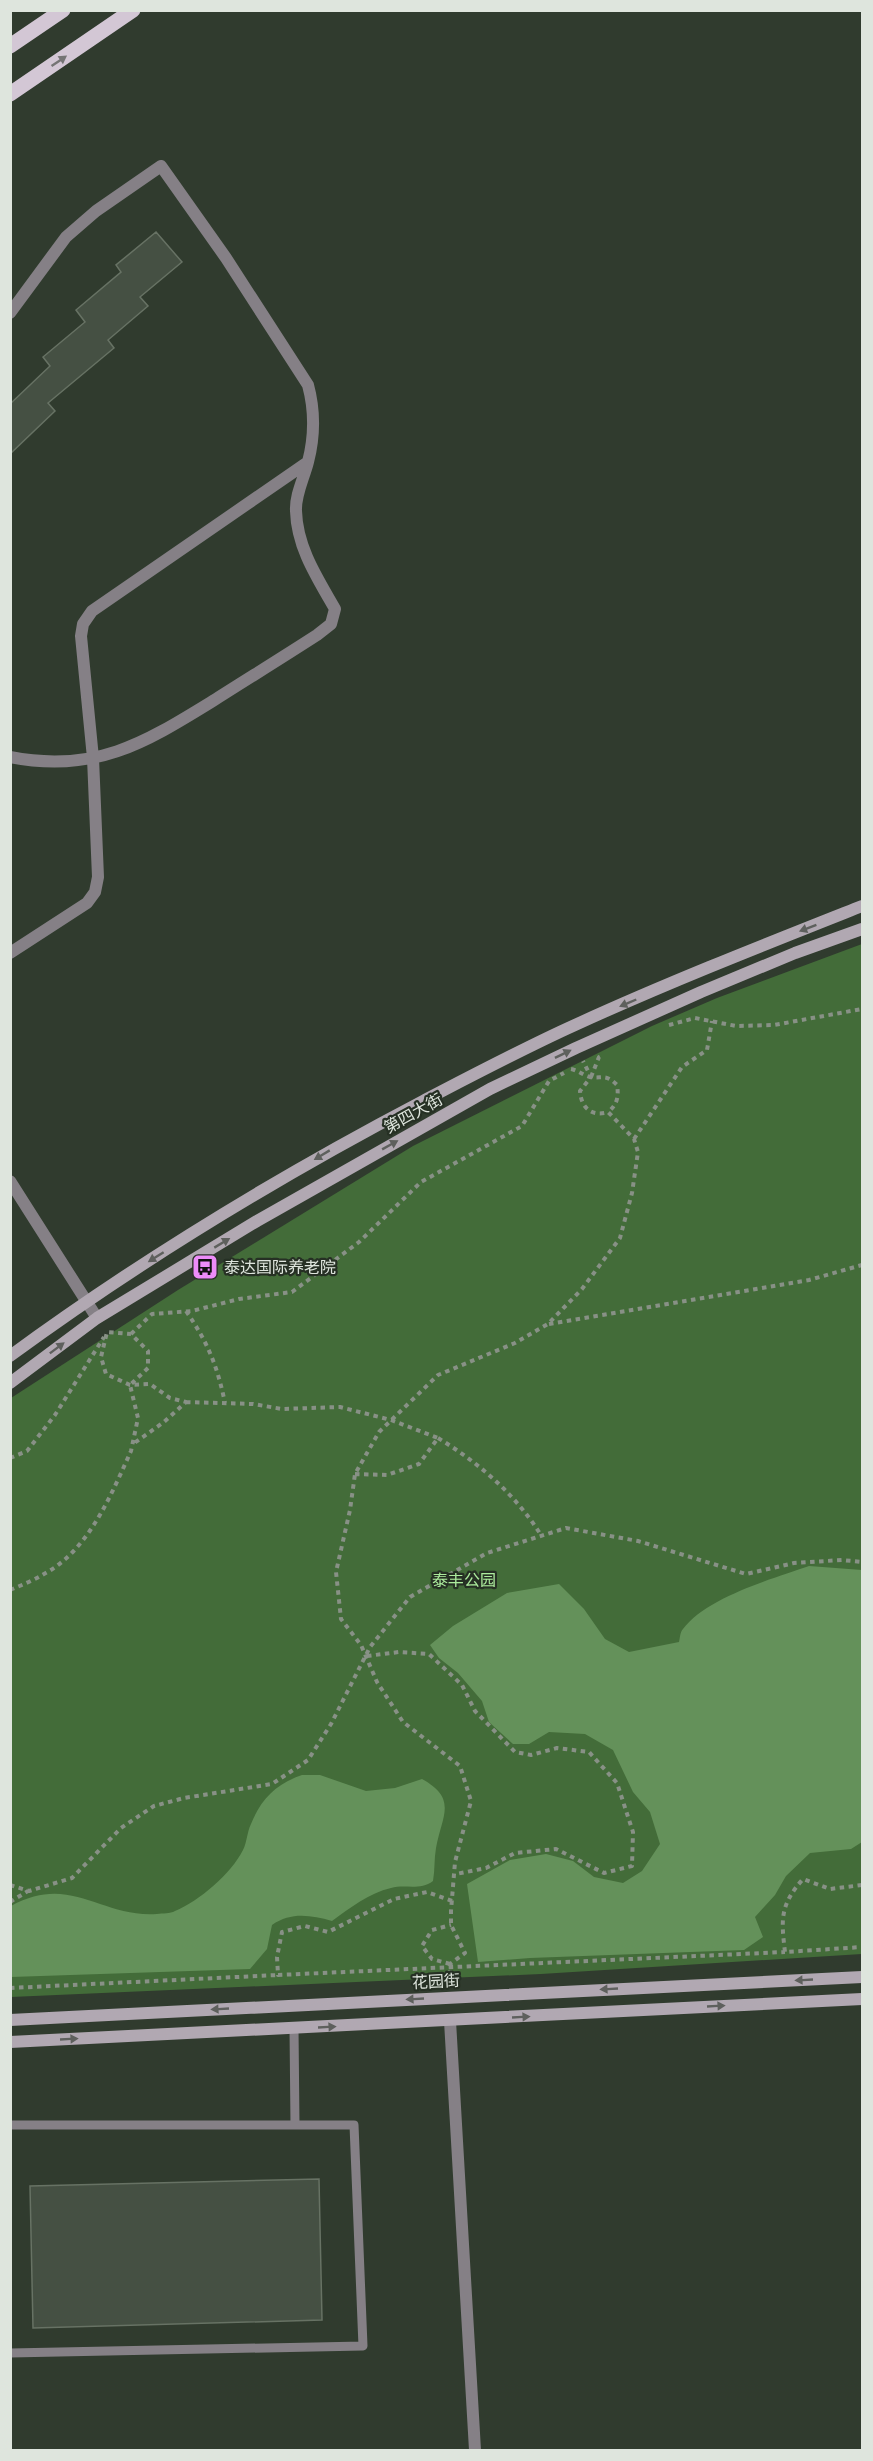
<svg xmlns="http://www.w3.org/2000/svg" width="873" height="2461" font-family="Arial,'Noto Sans SC',sans-serif">
	<rect width="100%" height="100%" fill="#303b2e"/>
	<path fill="#436c39" d="M 862,944 L 862,1954 L 541,1974 L 11,1997 L 11,1398 L 178,1290 L 413,1146 L 652,1026 L 717,998 Z"/>
	<path fill="#64915a" d="M 809,1566 L 862,1570 L 862,1842 L 851,1849 L 810,1853 L 786,1876 L 775,1895 L 755,1917 L 763,1937 L 744,1950 L 530,1958 L 478,1962 L 467,1884 L 510,1860 L 546,1854 L 573,1861 L 594,1877 L 623,1883 L 642,1871 L 660,1844 L 650,1812 L 633,1792 L 613,1750 L 585,1734 L 549,1732 L 529,1744 L 513,1744 L 489,1722 L 482,1701 L 458,1673 L 439,1658 L 430,1645 L 453,1626 L 507,1593 L 559,1584 L 584,1609 L 605,1639 L 629,1652 L 679,1642 C 680,1638 680,1632 683,1629 C 707,1597 772,1579 809,1566 Z
		M 302,1775 L 320,1775 L 366,1791 L 395,1788 L 422,1779 C 458,1799 442,1815 436,1848 C 434,1859 435,1870 433,1881 C 420,1891 405,1884 391,1888 C 369,1893 350,1908 332,1921 C 310,1915 291,1912 272,1925 L 267,1949 L 250,1969 L 11,1977 L 11,1906 C 71,1873 100,1918 157,1914 C 163,1913 170,1914 175,1911 C 199,1901 231,1874 243,1850 C 247,1842 247,1832 251,1824 C 261,1799 276,1784 302,1775 Z"/>
	<path fill="#455043" stroke="#677264" stroke-width="1.5" d="M 156,232 L 182,262 L 140,297 L 148,306 L 108,340 L 114,348 L 48,403 L 55,411 L 10,454 L 10,404 L 50,366 L 43,357 L 85,322 L 76,310 L 121,272 L 116,265 Z
		M 319,2179 L 322,2320 L 33,2328 L 30,2186 Z"/>
	<g fill="none" stroke-linecap="round" stroke-linejoin="round">
		<path stroke="#889186" stroke-width="4" stroke-dasharray="4.5 4.5" stroke-linecap="butt" d="M 669,1025 L 695,1018 L 736,1026 L 774,1025 L 862,1009
			M 571,1069 C 577,1070 583,1075 590,1077 C 602,1079 605,1073 617,1085 C 619,1097 617,1105 608,1112
			M 591,1077 L 599,1057 L 603,1055
			M 634,1139 L 682,1067 L 707,1050 L 712,1021
			M 186,1311 C 208,1343 217,1365 225,1403
			M 549,1324 L 809,1280 L 862,1265
			M 131,1334 L 152,1314 L 192,1311 L 239,1299 L 292,1292 L 359,1242 L 421,1182 L 522,1126 L 549,1081 L 564,1073
			M 186,1402 L 253,1404 L 282,1409 L 340,1407 L 391,1420 L 438,1438 L 419,1464 L 387,1475 L 355,1474
			M 438,1438 C 479,1463 515,1494 541,1535
			M 10,1458 L 27,1451 L 55,1415 L 104,1337
			M 10,1590 C 22,1585 34,1580 44,1574 C 89,1550 111,1495 131,1451 L 138,1418 L 130,1385 L 148,1368 L 148,1351 L 131,1334 L 107,1332 L 101,1357 L 106,1374 L 130,1385 L 150,1384 L 170,1398 L 186,1402 L 164,1422 L 133,1444
			M 367,1656 L 399,1652 L 429,1654 L 462,1685 L 475,1711 L 515,1752 L 531,1755 L 557,1748 L 589,1752 L 617,1783 L 633,1832 L 632,1866 L 604,1873 L 556,1849 L 515,1853 L 486,1868 L 456,1874
			M 10,1885 L 29,1891 L 72,1878 L 121,1828 L 154,1806 L 184,1798 L 272,1784 L 308,1760 L 331,1724 L 370,1647 L 410,1597 L 487,1553 L 566,1528 L 638,1541 L 746,1574 L 794,1563 L 842,1560 L 862,1562
			M 862,1885 L 830,1889 L 803,1879 C 780,1905 781,1919 785,1952 L 862,1947
			M 452,1901 L 427,1892 L 394,1899 L 328,1932 L 305,1926 L 282,1932 L 277,1957 L 278,1975 L 785,1952
			M 10,1902 L 28,1891
			M 450,1964 L 432,1959 L 422,1946 L 432,1930 L 451,1925
			M 450,1984 L 450,1964 L 465,1953 L 451,1925 L 451,1911 L 455,1862 L 471,1801 L 460,1766 L 403,1722 L 377,1682 L 361,1645 L 341,1619 L 336,1572 L 350,1510 L 355,1474 L 379,1432 L 438,1375 L 515,1343 L 548,1324 L 582,1289 L 620,1238 L 632,1193 L 638,1152 L 634,1139 L 608,1112 C 592,1117 581,1108 580,1091 L 591,1077 L 583,1061
			M 10,1988 L 278,1975"/>
		<path stroke="#858086" stroke-width="9" d="M 294,2028 L 295,2125
			M 10,2125 L 354,2125 L 363,2346 L 10,2353"/>
		<path stroke="#858086" stroke-width="12" d="M 10,313 L 66,237 L 96,211 L 161,166 L 226,258 L 308,385 C 315,411 315,435 308,462 C 304,478 295,495 296,511 C 297,548 318,579 335,609 L 331,624 L 317,635 C 283,657 249,678 216,699 C 146,742 97,774 10,757
			M 10,953 L 87,903 L 95,892 L 98,877 L 93,758 L 81,636 L 83,624 L 92,611 L 308,462
			M 10,1181 L 97,1318
			M 450,2021 L 475,2450"/>
		<path stroke="#b1a8b2" stroke-width="12" d="M 10,1356 C 141,1260 280,1176 423,1101 C 473,1075 524,1048 575,1025 C 669,982 766,944 862,906
			M 10,1383 L 97,1318 L 257,1221 L 490,1089 L 576,1048 L 701,992 L 795,953 L 862,929
			M 10,2020 L 862,1977
			M 10,2042 L 862,1999"/>
		<path stroke="#d3c7d5" stroke-width="15" d="M 10,46 L 63,10
			M 10,94 L 133,10"/>
	</g>
	<defs><path id="oneway-solid" d="M-6-.8H1V-3.2L6.5 0L1 3.2V.8H-6Z" transform="scale(1.5)"/></defs>
	<use fill="#747474" href="#oneway-solid" transform="translate(59 61) rotate(-34)"/>
	<g fill="#5e605d">
		<use href="#oneway-solid" transform="translate(808 928) rotate(159)"/>
		<use href="#oneway-solid" transform="translate(628 1003) rotate(157)"/>
		<use href="#oneway-solid" transform="translate(563 1054) rotate(-26)"/>
		<use href="#oneway-solid" transform="translate(390 1145) rotate(-29)"/>
		<use href="#oneway-solid" transform="translate(322 1155) rotate(149)"/>
		<use href="#oneway-solid" transform="translate(222 1243) rotate(-31)"/>
		<use href="#oneway-solid" transform="translate(156 1257) rotate(148)"/>
		<use href="#oneway-solid" transform="translate(57 1348) rotate(-37)"/>
		<use href="#oneway-solid" transform="translate(804 1980) rotate(177)"/>
		<use href="#oneway-solid" transform="translate(609 1989) rotate(177)"/>
		<use href="#oneway-solid" transform="translate(415 1999) rotate(177)"/>
		<use href="#oneway-solid" transform="translate(716 2006) rotate(-3)"/>
		<use href="#oneway-solid" transform="translate(220 2009) rotate(177)"/>
		<use href="#oneway-solid" transform="translate(521 2017) rotate(-3)"/>
		<use href="#oneway-solid" transform="translate(327 2027) rotate(-3)"/>
		<use href="#oneway-solid" transform="translate(69 2039) rotate(-3)"/>
	</g>
	<defs>
		<g id="bus-square" transform="scale(1.35)"><rect x="-9" y="-9" width="18" height="18" rx="4" fill="#ed8cf9" stroke="#263024"/><path d="M-5-6H5V4H4V6H2V4H-2V6H-4V4H-5ZM-3.5-4V0h7V-4ZM-3.5 1.2v1.5H-2V1.2ZM2 1.2v1.5H3.5V1.2Z" fill="#111"/></g>
	</defs>
	<g fill-rule="evenodd">
		<use href="#bus-square" x="205" y="1267"/>
	</g>
	<g text-anchor="middle" stroke-width="4.5" stroke-linejoin="round" paint-order="stroke">
		<g font-size="16" fill="#dee5dd" stroke="#263024">
			<text transform="translate(413 1113) rotate(-29)" y="6">第四大街</text>
			<text transform="translate(436 1981) rotate(-3)" y="6">花园街</text>
		</g>
		<g font-size="16" fill="#dee5dd" stroke="#263024" text-anchor="start">
			<text x="224" y="1273">泰达国际养老院</text>
		</g>
		<g font-size="16" fill="#aceb9d" stroke="#263024">
			<text x="464" y="1586">泰丰公园</text>
		</g>
	</g>
	<rect width="873" height="2461" fill="none" stroke="#dee5dd" stroke-width="24"/>
</svg>
